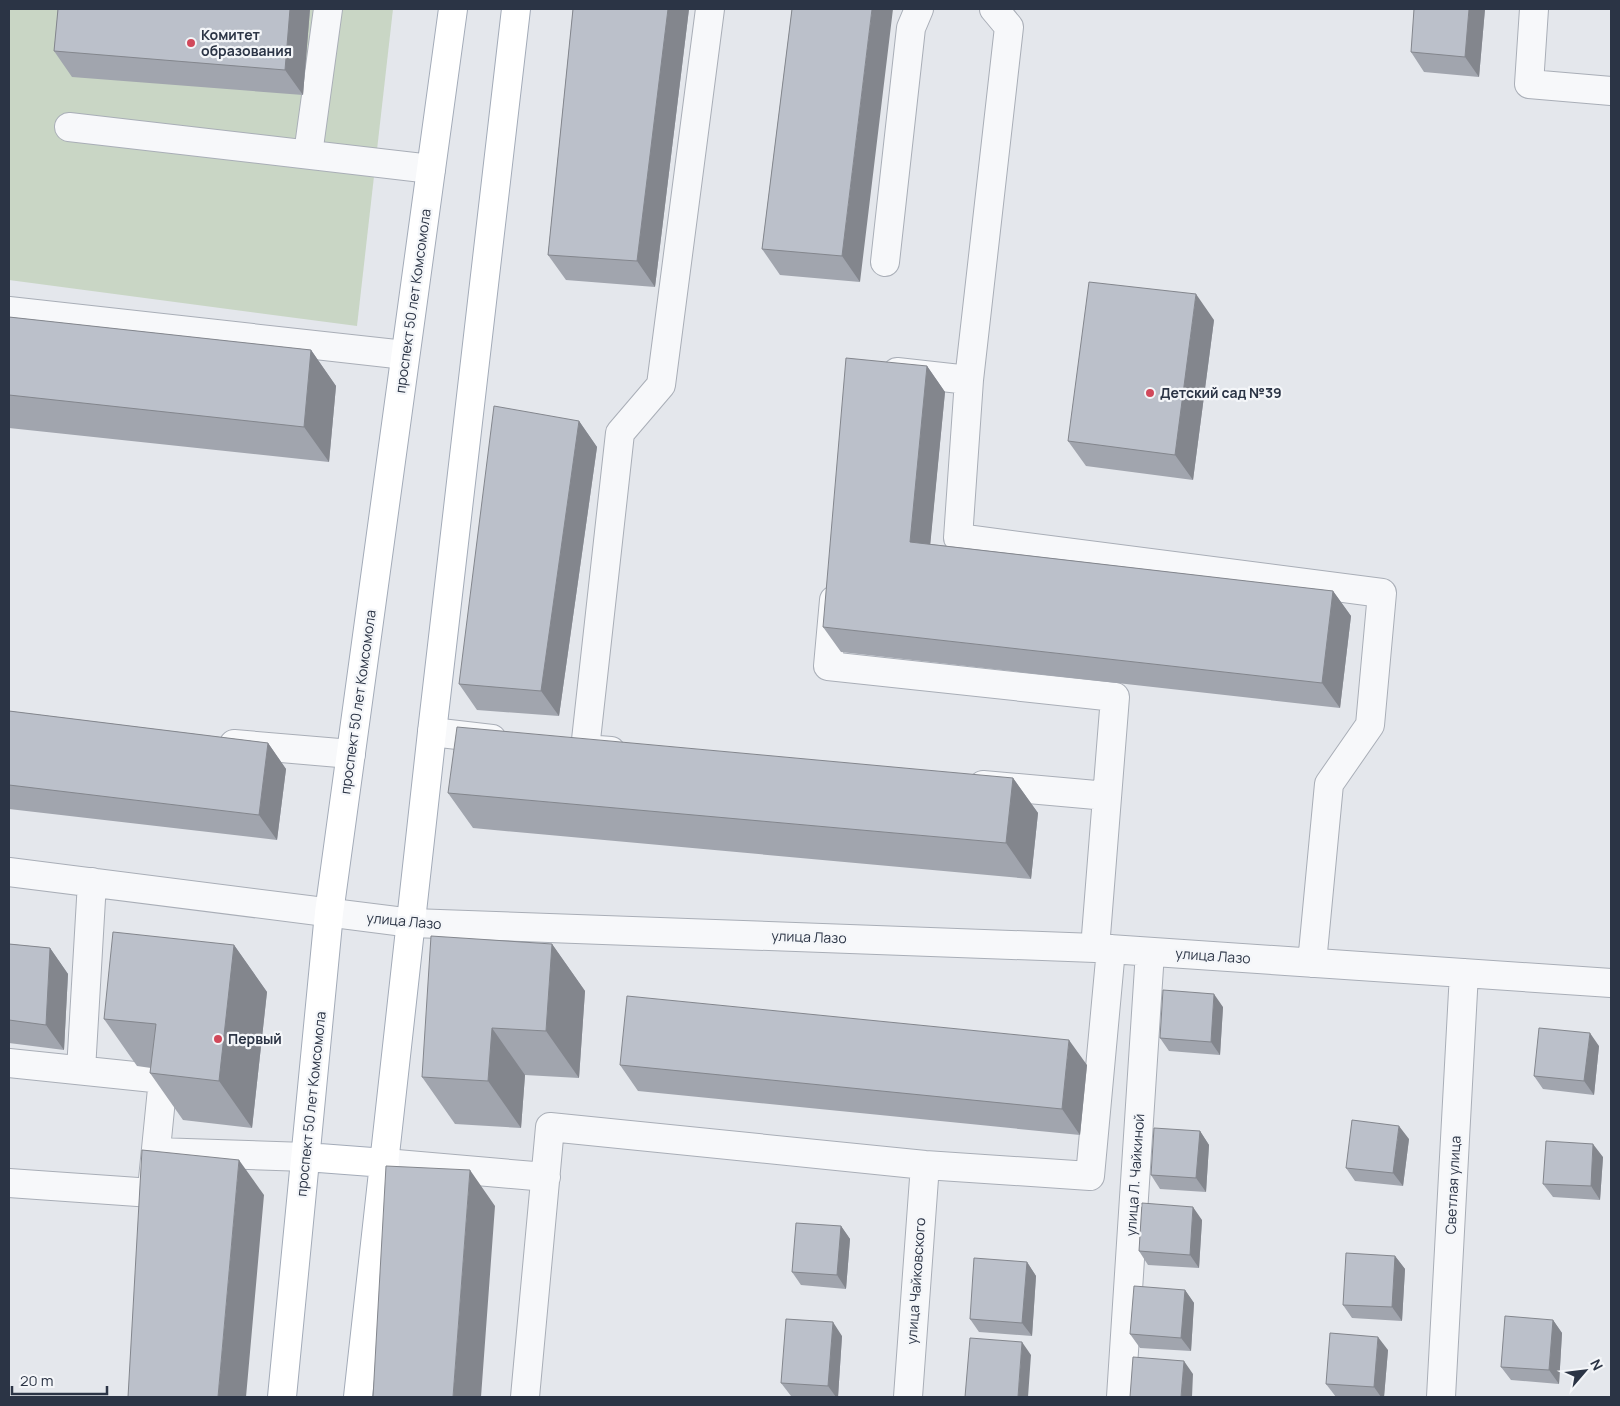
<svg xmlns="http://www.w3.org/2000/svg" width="1620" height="1406" font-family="Manrope,sans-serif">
	<rect width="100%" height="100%" fill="#e4e7ec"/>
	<path fill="#c9d6c5" d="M 9,9 L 393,9 L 357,326 L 9,280 Z"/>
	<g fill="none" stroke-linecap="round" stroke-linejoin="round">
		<g stroke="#a9aeb7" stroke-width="30">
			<path id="minor" d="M 1534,9 L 1529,84 L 1611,91
				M 69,127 L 431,169
				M 308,154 L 328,9
				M 885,262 L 911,28 L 919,9
				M 9,311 L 405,355
				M 897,372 L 969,380 L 958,538 L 1382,593 L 1370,725 L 1329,784 L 1312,963
				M 969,380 L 1009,27 L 994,9
				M 834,600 L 828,666 L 1115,697 L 1095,948
				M 432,732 L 492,739
				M 234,744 L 351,754
				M 611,751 L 585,749 L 620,433 L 661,385 L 710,9
				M 983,785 L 1107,796
				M 9,872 L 412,923 L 1095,948 L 1611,983
				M 9,1063 L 163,1079 L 152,1189
				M 81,1070 L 92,882
				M 156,1152 L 306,1157
				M 385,1163 L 546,1177
				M 9,1183 L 152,1193
				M 525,1397 L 550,1127 L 925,1165 L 1090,1176 L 1111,949
				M 908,1397 L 925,1165
				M 1121,1397 L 1150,952
				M 1441,1397 L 1464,973"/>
		</g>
		<g stroke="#a3abb8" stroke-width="30">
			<path id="major" d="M 306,1157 L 385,1163
				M 282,1397 L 329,913 L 453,9
				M 358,1397 L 432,732 L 516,9"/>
		</g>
		<use href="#minor" stroke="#f7f8fa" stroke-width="28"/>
		<use href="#major" stroke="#fff" stroke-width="28"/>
	</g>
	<path fill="#a1a5ae" d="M 58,9 L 310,9 L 303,95 L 72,77 L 54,51 Z
		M 573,9 L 689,9 L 655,287 L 566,280 L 548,255 Z
		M 792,9 L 860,282 L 780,275 L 762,249 Z
		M 1485,9 L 1479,77 L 1424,72 L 1411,52 Z
		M 9,317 L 311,350 L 336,386 L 329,462 L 9,428 Z
		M 1214,320 L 1193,480 L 1086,466 L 1068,441 Z
		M 927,366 L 945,392 L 930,544 L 1333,591 L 1351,616 L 1340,708 L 841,652 L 823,627 Z
		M 579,421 L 597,447 L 559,716 L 477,710 L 459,684 Z
		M 9,711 L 268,743 L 286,769 L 277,840 L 9,809 Z
		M 1013,778 L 1038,813 L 1031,879 L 473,828 L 448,793 Z
		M 9,944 L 50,948 L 68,974 L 64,1050 L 9,1043 Z
		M 552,944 L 585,991 L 579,1078 L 525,1075 L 521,1128 L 455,1124 L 422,1077 Z
		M 234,945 L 267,992 L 252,1128 L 183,1120 L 150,1073 L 151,1068 L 137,1066 L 104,1019 Z
		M 1223,1007 L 1220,1055 L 1169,1051 L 1160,1038 Z
		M 1599,1046 L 1594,1095 L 1543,1089 L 1534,1076 Z
		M 620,1065 L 1087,1065 L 1080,1135 L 638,1091 Z
		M 1200,1131 L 1209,1145 L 1206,1192 L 1160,1189 L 1151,1175 Z
		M 1409,1139 L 1403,1186 L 1355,1181 L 1346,1168 Z
		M 1603,1157 L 1600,1200 L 1553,1197 L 1543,1184 Z
		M 1202,1220 L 1199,1268 L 1148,1265 L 1139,1251 Z
		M 841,1226 L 850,1239 L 846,1289 L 801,1285 L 792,1272 Z
		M 1395,1256 L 1405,1269 L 1402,1321 L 1352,1318 L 1343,1305 Z
		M 1027,1262 L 1036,1276 L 1032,1336 L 979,1332 L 970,1319 Z
		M 1185,1290 L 1194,1303 L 1191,1351 L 1140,1348 L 1130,1334 Z
		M 1553,1320 L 1562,1333 L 1559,1384 L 1511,1380 L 1501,1367 Z
		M 842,1336 L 838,1397 L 808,1397 L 791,1396 L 781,1383 Z
		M 1388,1350 L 1384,1397 L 1336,1397 L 1326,1384 Z"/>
	<path fill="#83868d" d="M 290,9 L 310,9 L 303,95 L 285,70 Z
		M 668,9 L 689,9 L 655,287 L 637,261 Z
		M 872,9 L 893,9 L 860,282 L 842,256 Z
		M 1469,9 L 1485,9 L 1479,77 L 1465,57 Z
		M 1196,294 L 1214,320 L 1193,480 L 1175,455 Z
		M 311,350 L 336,386 L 329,462 L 304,427 Z
		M 927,366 L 945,392 L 928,568 L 910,542 Z
		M 579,421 L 597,447 L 559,716 L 541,691 Z
		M 1333,591 L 1351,616 L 1340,708 L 1322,683 Z
		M 268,743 L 286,769 L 277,840 L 259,815 Z
		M 1013,778 L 1038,813 L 1031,879 L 1006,843 Z
		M 552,944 L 585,991 L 579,1078 L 546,1031 Z
		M 234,945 L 267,992 L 252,1128 L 219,1081 Z
		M 50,948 L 68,974 L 64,1050 L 46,1025 Z
		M 1214,994 L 1223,1007 L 1220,1055 L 1211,1042 Z
		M 492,1028 L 525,1075 L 521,1128 L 488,1081 Z
		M 1590,1033 L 1599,1046 L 1594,1095 L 1584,1081 Z
		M 1069,1040 L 1087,1065 L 1080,1135 L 1062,1109 Z
		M 1399,1126 L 1409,1139 L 1403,1186 L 1393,1173 Z
		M 1200,1131 L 1209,1145 L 1206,1192 L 1196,1178 Z
		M 1593,1144 L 1603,1157 L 1600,1200 L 1591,1186 Z
		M 239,1160 L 264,1195 L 246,1397 L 218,1397 Z
		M 470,1170 L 495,1206 L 481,1397 L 453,1397 Z
		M 1193,1207 L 1202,1220 L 1199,1268 L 1190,1255 Z
		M 841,1226 L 850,1239 L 846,1289 L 837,1275 Z
		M 1395,1256 L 1405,1269 L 1402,1321 L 1392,1307 Z
		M 1027,1262 L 1036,1276 L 1032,1336 L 1022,1323 Z
		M 1185,1290 L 1194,1303 L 1191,1351 L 1181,1338 Z
		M 1553,1320 L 1562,1333 L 1559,1384 L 1549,1370 Z
		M 833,1322 L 842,1336 L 838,1397 L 836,1397 L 828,1386 Z
		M 1378,1337 L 1388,1350 L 1384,1397 L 1381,1397 L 1374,1387 Z
		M 1022,1342 L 1031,1355 L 1028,1397 L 1018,1397 Z
		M 1184,1361 L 1193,1374 L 1192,1397 L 1181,1397 Z"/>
	<path fill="#bbc0ca" stroke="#83868d" d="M 58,9 L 290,9 L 285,70 L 54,51 Z
		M 573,9 L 668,9 L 637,261 L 548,255 Z
		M 792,9 L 872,9 L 842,256 L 762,249 Z
		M 1414,9 L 1469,9 L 1465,57 L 1411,52 Z
		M 1089,282 L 1196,294 L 1175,455 L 1068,441 Z
		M 9,317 L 311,350 L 304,427 L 9,395 Z
		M 846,358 L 927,366 L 910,542 L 1333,591 L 1322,683 L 823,627 Z
		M 494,406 L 579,421 L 541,691 L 459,684 Z
		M 9,711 L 268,743 L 259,815 L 9,785 Z
		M 457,727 L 1013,778 L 1006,843 L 448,793 Z
		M 113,932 L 234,945 L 219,1081 L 150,1073 L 156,1024 L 104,1019 Z
		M 431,936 L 552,944 L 546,1031 L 492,1028 L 488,1081 L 422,1077 Z
		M 9,944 L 50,948 L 46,1025 L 9,1020 Z
		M 1163,990 L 1214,994 L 1211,1042 L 1160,1038 Z
		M 627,996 L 1069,1040 L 1062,1109 L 620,1065 Z
		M 1539,1028 L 1590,1033 L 1584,1081 L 1534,1076 Z
		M 1352,1120 L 1399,1126 L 1393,1173 L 1346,1168 Z
		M 1154,1128 L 1200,1131 L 1196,1178 L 1151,1175 Z
		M 1546,1141 L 1593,1144 L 1591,1186 L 1543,1184 Z
		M 142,1150 L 239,1160 L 218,1397 L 128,1397 Z
		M 386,1166 L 470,1170 L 453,1397 L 373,1397 Z
		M 1142,1203 L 1193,1207 L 1190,1255 L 1139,1251 Z
		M 796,1223 L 841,1226 L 837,1275 L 792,1272 Z
		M 1346,1253 L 1395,1256 L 1392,1307 L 1343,1305 Z
		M 974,1258 L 1027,1262 L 1022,1323 L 970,1319 Z
		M 1134,1286 L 1185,1290 L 1181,1338 L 1130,1334 Z
		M 1505,1316 L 1553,1320 L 1549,1370 L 1501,1367 Z
		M 786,1319 L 833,1322 L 828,1386 L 781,1383 Z
		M 1330,1333 L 1378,1337 L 1374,1387 L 1326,1384 Z
		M 970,1338 L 1022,1342 L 1018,1397 L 965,1397 Z
		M 1133,1357 L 1184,1361 L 1181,1397 L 1130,1397 Z"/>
	<g fill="#d1495b" stroke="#f4f6f9" stroke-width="2">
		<circle cx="191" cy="43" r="5"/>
		<circle cx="1150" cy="393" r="5"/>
		<circle cx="218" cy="1039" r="5"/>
	</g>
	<g text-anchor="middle" stroke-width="4.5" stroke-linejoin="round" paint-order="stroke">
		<g font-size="14" font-weight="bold" fill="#2b3445" stroke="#f4f6f9" text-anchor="start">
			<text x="201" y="40">Комитет<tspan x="201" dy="16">образования</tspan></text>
			<text x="1160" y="398">Детский сад №39</text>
			<text x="228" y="1044">Первый</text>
		</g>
		<g font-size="14" fill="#2b3445" stroke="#f4f6f9">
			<text transform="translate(413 301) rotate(-82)" y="5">проспект 50 лет Комсомола</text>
			<text transform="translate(358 702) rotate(-82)" y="5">проспект 50 лет Комсомола</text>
			<text transform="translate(404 921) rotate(5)" y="5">улица Лазо</text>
			<text transform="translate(809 937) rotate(2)" y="5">улица Лазо</text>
			<text transform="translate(1213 956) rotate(4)" y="5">улица Лазо</text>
			<text transform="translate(311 1104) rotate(-84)" y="5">проспект 50 лет Комсомола</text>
			<text transform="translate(1135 1175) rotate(-86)" y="5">улица Л. Чайкиной</text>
			<text transform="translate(1453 1185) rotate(-87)" y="5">Светлая улица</text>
			<text transform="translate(916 1281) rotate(-86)" y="5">улица Чайковского</text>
		</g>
	</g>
	<rect width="1620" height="1406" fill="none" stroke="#2b3445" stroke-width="20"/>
	<g transform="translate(1585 1371) rotate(62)" stroke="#f4f6f9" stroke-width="4" paint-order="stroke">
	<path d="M0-4L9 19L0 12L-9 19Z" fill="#2b3445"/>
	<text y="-8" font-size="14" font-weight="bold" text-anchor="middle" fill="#2b3445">N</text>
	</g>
	<path d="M12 1386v8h95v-8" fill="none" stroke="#2b3445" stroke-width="2.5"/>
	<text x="20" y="1386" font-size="15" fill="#2b3445" stroke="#f4f6f9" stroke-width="4" paint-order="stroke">20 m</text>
</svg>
